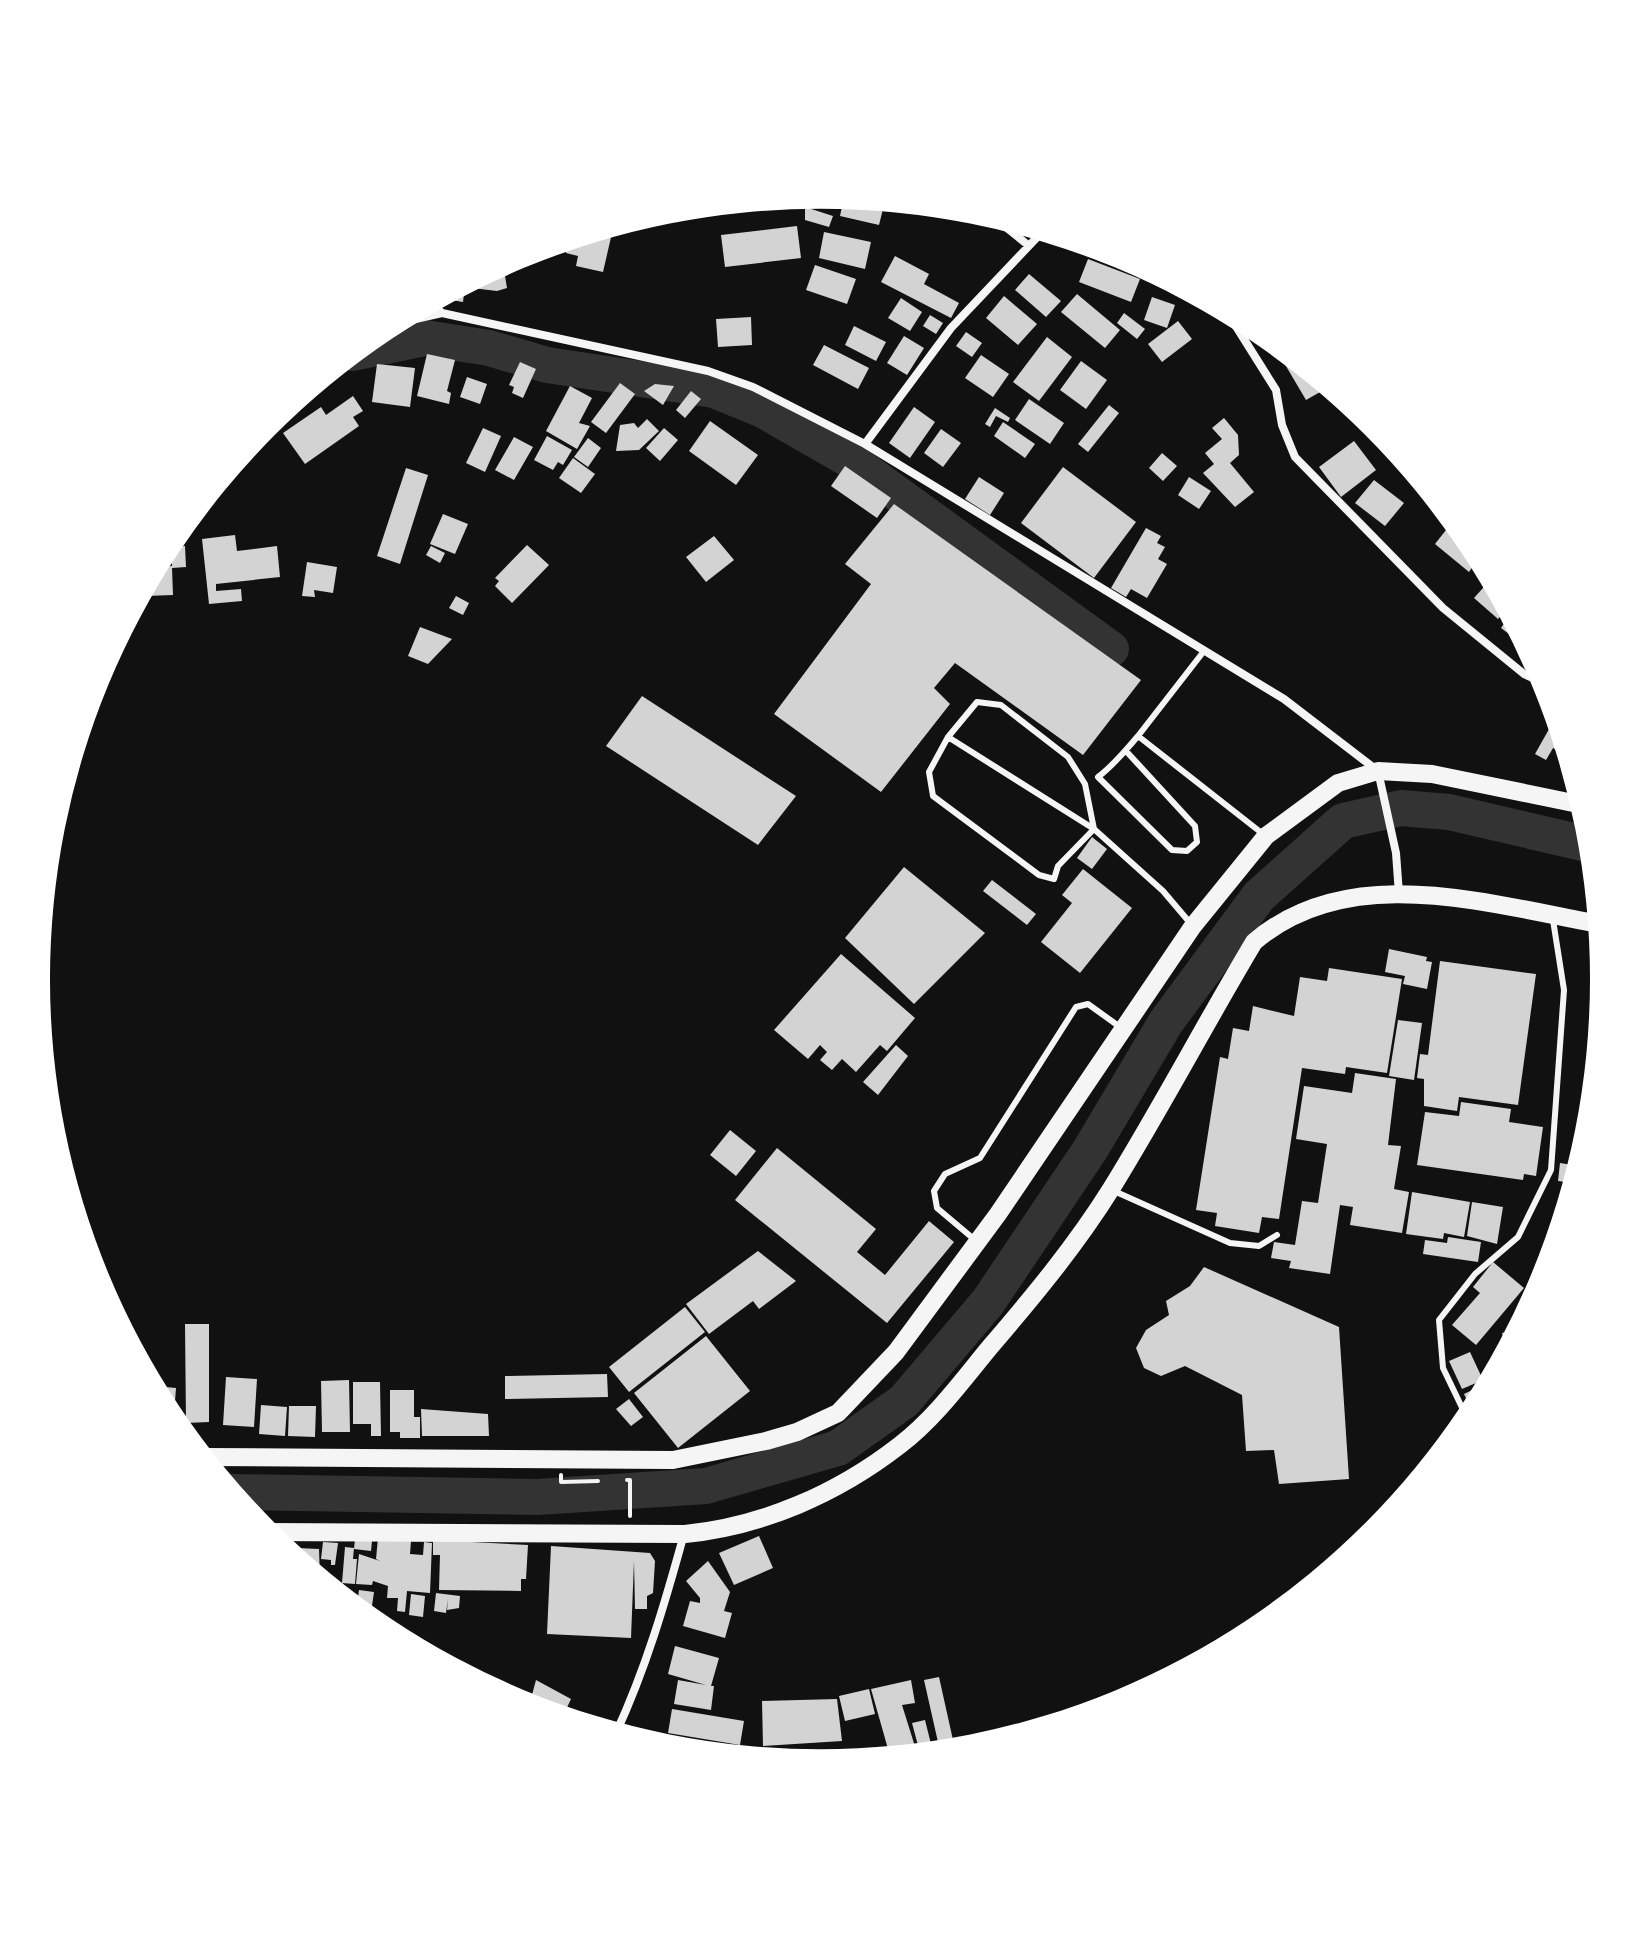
<svg xmlns="http://www.w3.org/2000/svg" width="1640" height="1958" font-family="'Space Grotesk',sans-serif">
	<rect width="100%" height="100%" fill="#111"/>
	<g fill="none" stroke-linecap="round" stroke-linejoin="round">
		<path stroke="#333" stroke-width="36" d="M 353,353 L 425,338 L 489,348 L 547,365 L 714,390 L 763,410 L 855,463 L 1111,649
			M 232,1492 L 537,1497 L 706,1486 L 838,1448 L 904,1401 L 988,1302 L 1090,1150 L 1166,1022 L 1259,896 L 1343,821 L 1401,808 L 1449,812 L 1591,845"/>
	</g>
	<path fill="#d3d3d3" d="M 844,197 L 885,201 L 879,225 L 840,216 Z
		M 935,206 L 952,208 L 951,217 L 934,214 Z
		M 805,207 L 833,216 L 829,227 L 805,220 Z
		M 797,226 L 801,258 L 725,267 L 721,235 Z
		M 600,231 L 612,233 L 603,272 L 576,266 L 578,256 L 566,253 L 568,240 L 582,239 L 583,235 Z
		M 824,232 L 871,242 L 865,269 L 819,258 Z
		M 895,256 L 929,274 L 924,284 L 959,303 L 951,318 L 881,282 Z
		M 1088,259 L 1140,279 L 1131,302 L 1079,282 Z
		M 503,264 L 507,288 L 497,291 L 472,288 L 472,280 Z
		M 815,265 L 856,279 L 847,304 L 806,290 Z
		M 1029,274 L 1061,301 L 1046,317 L 1015,290 Z
		M 462,286 L 465,286 L 463,302 L 439,298 Z
		M 1077,294 L 1120,330 L 1105,348 L 1061,312 Z
		M 1004,296 L 1037,324 L 1018,345 L 986,318 Z
		M 1152,297 L 1175,305 L 1167,328 L 1144,320 Z
		M 901,298 L 922,312 L 910,331 L 888,318 Z
		M 1124,313 L 1145,329 L 1137,339 L 1117,323 Z
		M 930,315 L 943,323 L 936,334 L 923,326 Z
		M 751,317 L 752,345 L 718,347 L 716,319 Z
		M 1178,321 L 1192,339 L 1162,362 L 1148,344 Z
		M 854,326 L 886,342 L 876,361 L 845,345 Z
		M 966,332 L 982,343 L 972,357 L 956,346 Z
		M 904,336 L 924,348 L 907,375 L 887,363 Z
		M 1047,337 L 1072,357 L 1039,401 L 1013,382 Z
		M 824,345 L 869,368 L 858,389 L 813,365 Z
		M 427,354 L 455,360 L 447,391 L 451,393 L 449,404 L 417,396 Z
		M 981,355 L 1009,374 L 993,397 L 965,378 Z
		M 1291,356 L 1329,387 L 1306,400 L 1283,361 Z
		M 1081,361 L 1107,380 L 1086,409 L 1060,390 Z
		M 520,362 L 536,369 L 523,398 L 512,393 L 514,387 L 509,385 Z
		M 377,364 L 415,368 L 410,407 L 372,402 Z
		M 467,377 L 487,384 L 480,404 L 460,397 Z
		M 620,383 L 635,394 L 606,433 L 591,422 Z
		M 655,384 L 674,386 L 663,405 L 644,391 Z
		M 570,386 L 592,398 L 579,423 L 590,426 L 577,449 L 546,431 Z
		M 691,391 L 701,399 L 685,418 L 676,410 Z
		M 353,396 L 363,411 L 353,417 L 359,426 L 305,464 L 283,433 L 321,407 L 326,415 Z
		M 1029,399 L 1064,423 L 1050,444 L 1015,420 Z
		M 1109,405 L 1119,413 L 1088,452 L 1078,444 Z
		M 914,407 L 935,422 L 910,458 L 889,443 Z
		M 995,408 L 1010,418 L 1008,422 L 996,416 L 990,427 L 985,424 Z
		M 1224,418 L 1238,435 L 1239,455 L 1230,463 L 1254,492 L 1235,507 L 1203,473 L 1214,464 L 1205,453 L 1222,439 L 1212,428 Z
		M 647,419 L 659,431 L 639,450 L 616,451 L 620,425 L 634,423 L 638,428 Z
		M 710,421 L 758,455 L 736,485 L 689,451 Z
		M 1003,422 L 1035,444 L 1025,458 L 994,436 Z
		M 483,428 L 501,436 L 485,472 L 466,463 Z
		M 664,428 L 678,440 L 660,461 L 646,448 Z
		M 941,429 L 961,443 L 943,467 L 924,453 Z
		M 547,436 L 572,450 L 563,465 L 558,462 L 553,470 L 534,460 Z
		M 514,437 L 533,447 L 514,480 L 495,470 Z
		M 588,438 L 601,448 L 588,467 L 574,457 Z
		M 1354,441 L 1376,470 L 1341,497 L 1319,467 Z
		M 1162,453 L 1177,466 L 1163,481 L 1149,468 Z
		M 573,458 L 595,474 L 581,493 L 559,478 Z
		M 845,466 L 891,498 L 877,518 L 831,486 Z
		M 1063,467 L 1136,522 L 1094,578 L 1021,523 Z
		M 406,468 L 428,475 L 400,564 L 377,556 Z
		M 979,477 L 1004,493 L 990,515 L 965,499 Z
		M 1189,477 L 1211,491 L 1199,509 L 1178,495 Z
		M 1374,480 L 1404,503 L 1385,526 L 1355,503 Z
		M 894,504 L 1141,680 L 1083,755 L 955,663 L 934,688 L 950,704 L 881,792 L 774,714 L 871,584 L 845,564 Z
		M 443,514 L 468,524 L 455,554 L 430,544 Z
		M 1146,528 L 1161,536 L 1157,543 L 1165,547 L 1158,559 L 1167,564 L 1147,598 L 1131,589 L 1126,597 L 1111,588 Z
		M 1446,530 L 1479,557 L 1469,572 L 1435,544 Z
		M 235,535 L 237,551 L 277,546 L 280,577 L 216,584 L 216,591 L 241,589 L 242,601 L 209,604 L 202,539 Z
		M 714,536 L 734,560 L 706,582 L 686,557 Z
		M 527,545 L 549,565 L 512,603 L 495,586 L 499,581 L 495,578 Z
		M 185,546 L 186,567 L 172,568 L 173,595 L 146,596 L 145,586 L 156,567 L 172,566 L 171,547 Z
		M 431,546 L 445,553 L 440,563 L 426,555 Z
		M 307,562 L 337,567 L 333,593 L 314,590 L 315,597 L 302,596 Z
		M 1491,579 L 1507,609 L 1498,619 L 1474,598 Z
		M 456,596 L 469,603 L 463,615 L 449,608 Z
		M 1510,615 L 1537,665 L 1516,649 L 1521,643 L 1501,628 Z
		M 420,627 L 452,639 L 428,664 L 408,656 Z
		M 642,696 L 796,796 L 758,845 L 606,746 Z
		M 1553,722 L 1558,724 L 1568,756 L 1553,748 L 1546,760 L 1535,754 Z
		M 1092,837 L 1107,849 L 1092,869 L 1077,858 Z
		M 904,867 L 985,933 L 914,1004 L 845,938 Z
		M 1083,869 L 1132,908 L 1080,973 L 1041,942 L 1072,903 L 1062,895 Z
		M 992,880 L 1036,914 L 1027,925 L 983,891 Z
		M 1389,949 L 1427,957 L 1426,961 L 1432,962 L 1427,989 L 1403,984 L 1405,976 L 1385,972 Z
		M 841,954 L 915,1018 L 887,1051 L 880,1045 L 856,1072 L 842,1059 L 832,1070 L 820,1060 L 827,1052 L 820,1045 L 808,1059 L 774,1030 Z
		M 1440,961 L 1536,974 L 1518,1105 L 1459,1097 L 1457,1111 L 1424,1106 L 1424,1079 L 1417,1078 L 1420,1054 L 1428,1055 Z
		M 1329,968 L 1402,979 L 1387,1073 L 1346,1067 L 1345,1074 L 1302,1068 L 1279,1219 L 1262,1217 L 1259,1233 L 1215,1226 L 1217,1213 L 1196,1210 L 1220,1057 L 1228,1059 L 1233,1028 L 1249,1031 L 1253,1006 L 1294,1016 L 1300,977 L 1327,981 Z
		M 1398,1020 L 1422,1023 L 1414,1080 L 1389,1076 Z
		M 896,1045 L 908,1056 L 878,1095 L 863,1082 Z
		M 1355,1073 L 1396,1079 L 1388,1145 L 1401,1146 L 1394,1189 L 1409,1192 L 1402,1233 L 1350,1225 L 1353,1207 L 1340,1205 L 1330,1274 L 1289,1268 L 1291,1261 L 1271,1258 L 1274,1242 L 1295,1245 L 1302,1201 L 1318,1203 L 1327,1144 L 1296,1139 L 1304,1086 L 1352,1093 Z
		M 1587,1081 L 1594,1083 L 1591,1113 L 1582,1111 Z
		M 1461,1102 L 1511,1109 L 1509,1122 L 1543,1127 L 1536,1176 L 1524,1174 L 1523,1180 L 1417,1165 L 1425,1112 L 1459,1116 Z
		M 730,1130 L 756,1151 L 736,1176 L 710,1155 Z
		M 777,1148 L 876,1229 L 857,1252 L 885,1275 L 929,1221 L 954,1242 L 887,1323 L 735,1200 Z
		M 1560,1163 L 1579,1166 L 1573,1183 L 1558,1181 Z
		M 1412,1192 L 1470,1202 L 1464,1237 L 1444,1233 L 1443,1239 L 1406,1234 Z
		M 1472,1202 L 1503,1207 L 1497,1244 L 1467,1236 Z
		M 1448,1237 L 1481,1242 L 1478,1262 L 1423,1254 L 1425,1240 L 1447,1243 Z
		M 758,1251 L 796,1281 L 759,1309 L 753,1301 L 709,1334 L 686,1304 Z
		M 1493,1262 L 1524,1288 L 1476,1345 L 1452,1325 L 1480,1293 L 1473,1287 Z
		M 1204,1267 L 1339,1327 L 1349,1479 L 1279,1484 L 1274,1450 L 1246,1451 L 1242,1395 L 1185,1366 L 1161,1376 L 1144,1368 L 1136,1348 L 1146,1330 L 1169,1315 L 1166,1301 L 1190,1286 Z
		M 685,1307 L 705,1332 L 629,1392 L 609,1367 Z
		M 185,1324 L 209,1324 L 209,1422 L 186,1423 Z
		M 1517,1329 L 1507,1350 L 1502,1333 Z
		M 706,1336 L 750,1391 L 678,1448 L 634,1393 Z
		M 1470,1352 L 1483,1380 L 1462,1389 L 1449,1361 Z
		M 607,1374 L 608,1397 L 505,1399 L 505,1376 Z
		M 226,1377 L 257,1379 L 254,1427 L 223,1425 Z
		M 349,1380 L 350,1432 L 322,1432 L 321,1381 Z
		M 353,1382 L 380,1382 L 381,1436 L 371,1436 L 371,1424 L 353,1424 Z
		M 1489,1382 L 1473,1412 L 1464,1394 Z
		M 155,1386 L 176,1388 L 174,1414 L 168,1414 Z
		M 390,1390 L 414,1390 L 414,1417 L 420,1417 L 420,1438 L 400,1438 L 400,1432 L 390,1432 Z
		M 629,1399 L 643,1417 L 631,1426 L 616,1409 Z
		M 261,1405 L 287,1407 L 285,1436 L 259,1434 Z
		M 289,1406 L 316,1406 L 315,1437 L 288,1436 Z
		M 421,1409 L 488,1414 L 489,1436 L 422,1436 Z
		M 759,1536 L 773,1568 L 734,1585 L 719,1553 Z
		M 378,1538 L 411,1541 L 410,1554 L 423,1555 L 424,1542 L 432,1543 L 430,1593 L 407,1591 L 405,1612 L 397,1611 L 398,1598 L 387,1598 L 388,1586 L 373,1581 L 372,1585 L 356,1584 L 359,1554 L 380,1561 L 376,1559 Z
		M 355,1539 L 372,1541 L 371,1551 L 354,1549 Z
		M 433,1540 L 528,1545 L 526,1579 L 521,1579 L 521,1591 L 439,1590 L 440,1555 L 433,1555 Z
		M 323,1542 L 338,1543 L 335,1565 L 331,1565 L 331,1560 L 321,1559 Z
		M 551,1546 L 650,1553 L 655,1561 L 653,1593 L 647,1596 L 647,1609 L 635,1609 L 634,1561 L 631,1638 L 547,1634 Z
		M 345,1547 L 354,1548 L 353,1559 L 357,1559 L 355,1584 L 342,1583 Z
		M 297,1548 L 319,1549 L 320,1578 L 296,1558 Z
		M 708,1561 L 730,1592 L 724,1611 L 732,1613 L 725,1638 L 683,1626 L 690,1601 L 700,1603 L 700,1598 L 686,1581 Z
		M 359,1590 L 374,1592 L 372,1606 L 357,1604 Z
		M 436,1593 L 460,1596 L 459,1608 L 447,1610 L 448,1599 L 446,1613 L 434,1611 Z
		M 411,1594 L 425,1596 L 423,1617 L 409,1615 Z
		M 675,1646 L 719,1658 L 711,1686 L 714,1686 L 711,1710 L 674,1704 L 678,1680 L 706,1685 L 668,1674 Z
		M 939,1677 L 955,1749 L 940,1751 L 924,1680 Z
		M 536,1680 L 571,1699 L 563,1716 L 529,1706 Z
		M 911,1680 L 915,1703 L 902,1705 L 917,1753 L 890,1756 L 871,1689 Z
		M 869,1689 L 875,1714 L 845,1721 L 839,1696 Z
		M 837,1699 L 842,1741 L 763,1746 L 762,1701 Z
		M 672,1709 L 744,1721 L 740,1745 L 668,1733 Z
		M 925,1720 L 933,1752 L 920,1753 L 912,1723 Z"/>
	<g fill="none" stroke-linecap="round" stroke-linejoin="round">
		<path stroke="#f5f5f5" stroke-width="4" d="M 561,1475 L 561,1482 L 598,1481
			M 627,1480 L 630,1480 L 630,1516"/>
		<path stroke="#f5f5f5" stroke-width="6" d="M 977,702 L 1001,705 L 1068,757 L 1085,784 L 1094,829 L 1058,866 L 1054,879 L 1039,875 L 933,796 L 929,772 L 948,737 Z
			M 1138,736 L 1204,651
			M 948,737 L 1094,829 L 1163,891 L 1191,924
			M 1126,751 L 1195,826 L 1197,842 L 1187,851 L 1172,850 L 1098,777 C 1114,765 1125,751 1138,736 L 1263,834
			M 1114,1191 L 1230,1243 L 1259,1246 L 1277,1235
			M 975,1240 L 937,1208 L 934,1191 L 945,1174 L 980,1158 L 1076,1007 L 1088,1004 L 1120,1027
			M 1468,1420 L 1443,1368 L 1439,1320 L 1475,1274 L 1518,1237 L 1551,1170 L 1564,990 L 1553,920
			M 664,1747 L 829,1762"/>
		<path stroke="#f5f5f5" stroke-width="8" d="M 992,216 L 1028,245
			M 431,302 L 442,313
			M 1227,312 L 1276,390 L 1282,425 L 1295,457 L 1443,608 L 1524,674 L 1535,679 L 1544,678
			M 389,325 L 442,313 L 708,371 L 753,387 L 865,444 L 1284,699 L 1378,771 L 1396,853 L 1399,894
			M 865,444 L 951,328 L 1043,231
			M 616,1733 C 646,1668 665,1603 684,1534"/>
		<path stroke="#f5f5f5" stroke-width="18" d="M 203,1457 L 673,1460 L 766,1441 L 797,1432 L 838,1413 L 896,1352 L 998,1214 L 1193,926 L 1266,836 L 1338,783 L 1378,771 L 1432,774 L 1583,805
			M 265,1532 L 685,1534 C 763,1526 837,1494 900,1445 C 935,1418 962,1381 990,1347 C 1033,1297 1076,1245 1111,1189 C 1161,1108 1205,1024 1254,942 C 1349,860 1488,904 1599,924"/>
	</g>
	<path d="M0 0H1640V1958H0ZM50 979a770 770 0 1 1 1540 0a770 770 0 1 1-1540 0Z" fill="#fff" fill-rule="evenodd"/>
</svg>
